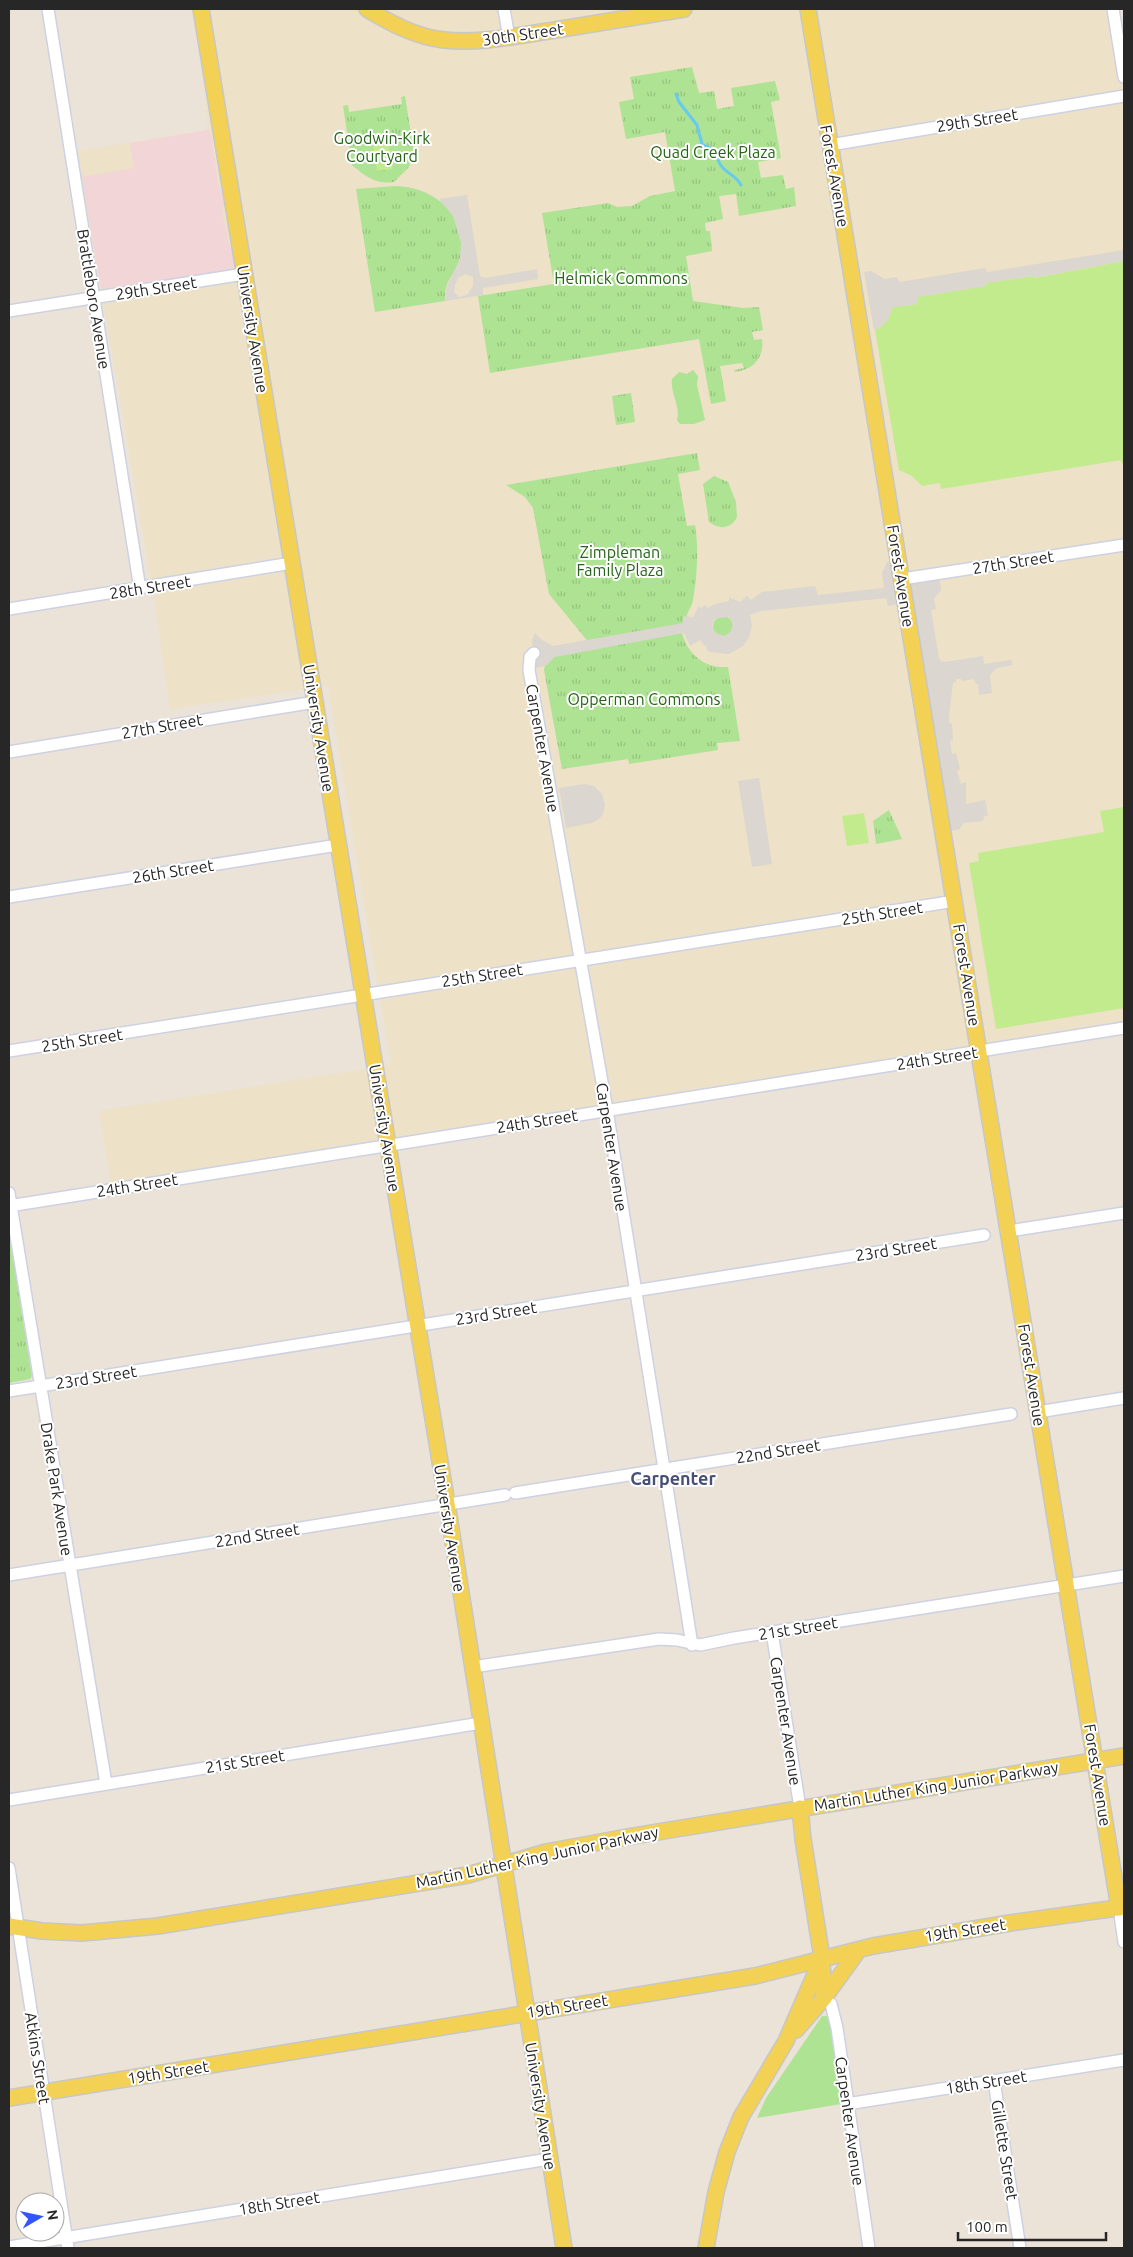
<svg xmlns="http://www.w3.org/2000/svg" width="1133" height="2257" font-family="Ubuntu,sans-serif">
	<defs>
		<pattern id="park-tufts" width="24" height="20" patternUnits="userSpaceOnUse" patternTransform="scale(1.25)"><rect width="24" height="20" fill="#ade392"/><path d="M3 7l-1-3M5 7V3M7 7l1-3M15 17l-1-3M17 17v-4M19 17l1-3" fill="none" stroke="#95c37e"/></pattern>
	</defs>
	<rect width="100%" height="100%" fill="#ebe3d8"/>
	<path fill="#ede1c7" d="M 197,9 L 679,9 L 680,12 L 697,9 L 1113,9 L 1124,77 L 1124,1028 L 112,1190 L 99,1111 L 391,1065 L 328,686 L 170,709 L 153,592 L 77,151 L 208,130 Z"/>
	<path fill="#f2d5d6" d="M 208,130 L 211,132 L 218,185 L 221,189 L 225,202 L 222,210 L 229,245 L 233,250 L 234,267 L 230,270 L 101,289 L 82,177 L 134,168 L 130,143 Z"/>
	<path fill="#ade392" d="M 693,370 L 698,376 L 697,385 L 705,420 L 694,424 L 680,424 L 677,420 C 681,407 670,393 672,379 L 679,372 L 687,374 Z
		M713 626a10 10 0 1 1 20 0a10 10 0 1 1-20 0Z
		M 822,2016 L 827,2016 L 831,2021 L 841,2104 L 757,2118 L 766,2098 Z"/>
	<path fill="url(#park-tufts)" d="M 692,67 L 699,93 L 714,91 L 717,109 L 734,106 L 731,88 L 775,81 L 780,100 L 771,102 L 781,158 L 758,162 L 761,178 L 783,175 L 786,189 L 794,187 L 796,206 L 739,216 L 736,194 L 719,196 L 723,219 L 705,223 L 706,231 L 710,231 L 712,251 L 686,256 L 693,301 L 743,308 L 759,307 L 763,330 L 752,332 L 754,340 L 762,339 C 764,358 754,369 735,372 L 734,370 L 744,368 L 742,363 L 720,366 L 726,401 L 711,404 L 699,339 L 490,373 L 478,296 L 554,284 L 542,213 L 608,203 L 617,207 L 632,206 L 650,196 L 675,191 L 665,132 L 626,139 L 619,102 L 634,99 L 630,77 Z
		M 405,96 L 414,153 L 409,167 L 394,182 C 376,185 365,176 352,165 L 343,106 L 348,105 L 349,112 L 402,104 L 401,97 Z
		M 395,186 C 435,187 468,215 460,258 C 458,268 452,274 448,282 C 445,288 445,295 445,301 L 375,312 L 356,189 Z
		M 631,393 L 635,422 L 616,425 L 612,396 Z
		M 697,453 L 700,470 L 678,474 L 687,526 L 695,525 C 699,549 697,576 693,600 C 691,610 685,612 686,625 L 681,628 C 685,652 703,669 728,667 L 740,741 L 717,743 L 718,750 L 629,764 L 628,759 L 562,769 L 544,670 L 547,655 L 590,644 L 549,594 L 533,508 L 525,497 L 506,485 Z
		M 714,476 L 728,482 L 736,502 L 737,517 C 731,529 719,530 709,522 L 703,484 Z
		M 889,810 L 902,839 L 876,844 L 873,821 Z
		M 9,1232 L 32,1376 L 30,1379 L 9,1383 Z"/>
	<path fill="#c2eb8e" d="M 388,143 L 393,169 L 377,171 L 373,145 Z
		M 1124,261 L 1124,467 L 1121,460 L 941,489 L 940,483 L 922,486 L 912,476 L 899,470 L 875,330 L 887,321 L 893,307 L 917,304 L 917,297 L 985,286 L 985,283 L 1033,276 L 1034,278 Z
		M 1124,807 L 1124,1008 L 996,1029 L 969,863 L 979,861 L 978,853 L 1104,832 L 1100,811 Z
		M 864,813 L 869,843 L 847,846 L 842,816 Z"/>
	<path fill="#dbd6cf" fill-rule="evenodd" d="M 467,195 L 480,276 L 485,278 L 537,269 L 538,279 L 483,288 L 483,295 L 445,301 L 447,286 L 460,258 L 461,243 L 453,216 L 439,199 ZM 465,274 L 473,277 L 473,286 L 467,295 L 459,297 L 454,292 L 455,285 L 458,278 Z
		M 1124,250 L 1124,261 L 1033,278 L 1033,276 L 986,283 L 986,286 L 917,297 L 918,304 L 893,307 L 887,321 L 880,328 L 874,330 L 864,272 L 871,271 L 885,279 L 896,277 L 900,282 L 985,268 L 987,272 Z
		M 899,560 L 902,579 L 939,573 L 941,590 L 934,599 L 936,609 L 931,610 L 939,658 L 941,661 L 945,662 L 983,656 L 984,664 L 1012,660 L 1012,665 L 997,668 L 990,675 L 992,693 L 979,695 L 978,684 L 976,684 L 974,679 L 962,681 L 961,679 L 956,679 L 956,682 L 953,683 L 949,715 L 949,723 L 952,724 L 953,740 L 950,741 L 951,747 L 952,754 L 956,753 L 960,769 L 957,771 L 961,784 L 966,782 L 966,804 L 985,800 L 988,815 L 984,817 L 983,821 L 963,823 L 960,829 L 944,832 L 906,603 L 888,606 L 886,598 L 761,611 L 750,615 L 752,626 L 749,637 L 743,646 L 729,654 L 710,652 L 706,649 L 707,648 L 700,640 L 690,646 L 684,633 L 555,657 L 547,665 L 529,670 L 534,653 L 532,640 L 535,633 L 542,640 L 553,646 L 683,623 L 683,616 L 693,617 L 699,606 L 701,608 L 705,605 L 708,608 L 715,604 L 729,601 L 729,597 L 740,602 L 747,596 L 751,600 L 762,592 L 815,586 L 818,595 L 884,588 L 882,573 L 887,562 ZM 729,617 L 733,623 L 731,631 L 725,636 L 715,633 L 712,626 L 714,619 Z
		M 759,778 L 772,864 L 752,867 L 738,781 Z
		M 584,784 L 594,786 L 602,794 L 605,805 L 603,814 L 599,819 L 592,823 L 566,828 L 559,788 Z"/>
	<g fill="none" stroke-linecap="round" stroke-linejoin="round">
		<path stroke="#67caf1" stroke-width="3" d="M 676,94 L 679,102 L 697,125 L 702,144 L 714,150 C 717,156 718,163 723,168 C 730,175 736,176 741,185"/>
		<g stroke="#ced1e1" stroke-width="14">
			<path id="minor" d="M 48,9 L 140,589
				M 504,9 L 509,38
				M 1113,9 L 1124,77
				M 830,145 L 1124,96
				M 9,311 L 244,274
				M 902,579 L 1124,545
				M 9,609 L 292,563
				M 534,653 L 530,657 L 529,670 L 607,1110 L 692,1645
				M 9,752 L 315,702
				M 9,897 L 338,845
				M 9,1051 L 955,901
				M 9,1193 L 106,1784
				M 9,1206 L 1124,1028
				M 1009,1231 L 1124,1213
				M 9,1391 L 984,1235
				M 1038,1412 L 1124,1398
				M 515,1493 L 1011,1414
				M 9,1575 L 505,1495
				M 772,1632 L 800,1808
				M 473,1667 L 659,1639 L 677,1640 L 700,1645 L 734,1638 L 1124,1576
				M 9,1800 L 481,1723
				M 9,1868 L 68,2248
				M 1119,1908 L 1124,1942
				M 824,1998 L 831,2004 L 837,2028 L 869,2248
				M 994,2081 L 1020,2248
				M 847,2104 L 1124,2060
				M 9,2247 L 549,2159"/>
		</g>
		<g stroke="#c7c7c7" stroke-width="18">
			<path id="major" d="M 201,9 L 449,1516 L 564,2248
				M 367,9 C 390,23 416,37 444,40 C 479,44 514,36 549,31 C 594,24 639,16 684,9
				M 808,9 L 1119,1908
				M 800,1808 L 803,1839 L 822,1958 L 824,1998
				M 9,1926 L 42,1931 L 82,1933 L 158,1926 L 468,1875 L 546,1852 L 633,1836 L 1124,1756
				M 796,2030 L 824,1998 L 858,1951
				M 9,2098 L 755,1976 L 873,1946 L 1010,1923 L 1124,1907
				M 706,2248 L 716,2192 L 727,2152 L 741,2117 L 786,2041 L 822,1958"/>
		</g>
		<use href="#minor" stroke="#fff" stroke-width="11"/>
		<use href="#major" stroke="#f3d155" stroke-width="15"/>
	</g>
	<g text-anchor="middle" stroke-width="4" stroke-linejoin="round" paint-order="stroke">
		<g font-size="16" fill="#272727" stroke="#fff">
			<text transform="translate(523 34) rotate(-8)" y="6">30th Street</text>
			<text transform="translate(977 120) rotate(-9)" y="6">29th Street</text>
			<text transform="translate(835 176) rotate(80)" y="6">Forest Avenue</text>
			<text transform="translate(156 288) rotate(-9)" y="6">29th Street</text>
			<text transform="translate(94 299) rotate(81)" y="6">Brattleboro Avenue</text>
			<text transform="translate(253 329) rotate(81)" y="6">University Avenue</text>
			<text transform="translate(1013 562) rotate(-9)" y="6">27th Street</text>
			<text transform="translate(901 576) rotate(81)" y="6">Forest Avenue</text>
			<text transform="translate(150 587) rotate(-9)" y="6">28th Street</text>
			<text transform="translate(162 726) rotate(-10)" y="6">27th Street</text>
			<text transform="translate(319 728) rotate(81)" y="6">University Avenue</text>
			<text transform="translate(543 748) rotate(80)" y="6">Carpenter Avenue</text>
			<text transform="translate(173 871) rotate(-9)" y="6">26th Street</text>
			<text transform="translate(882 913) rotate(-9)" y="6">25th Street</text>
			<text transform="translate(482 975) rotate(-9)" y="6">25th Street</text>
			<text transform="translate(967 975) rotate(81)" y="6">Forest Avenue</text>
			<text transform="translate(82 1040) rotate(-9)" y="6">25th Street</text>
			<text transform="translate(937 1058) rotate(-9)" y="6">24th Street</text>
			<text transform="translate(537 1121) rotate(-9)" y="6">24th Street</text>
			<text transform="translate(385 1128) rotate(81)" y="6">University Avenue</text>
			<text transform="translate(612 1147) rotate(81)" y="6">Carpenter Avenue</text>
			<text transform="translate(137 1185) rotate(-9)" y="6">24th Street</text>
			<text transform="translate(896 1249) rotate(-9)" y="6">23rd Street</text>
			<text transform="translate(496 1313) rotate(-9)" y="6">23rd Street</text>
			<text transform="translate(1032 1375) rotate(81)" y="6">Forest Avenue</text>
			<text transform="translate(96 1377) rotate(-9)" y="6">23rd Street</text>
			<text transform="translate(778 1451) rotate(-9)" y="6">22nd Street</text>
			<text transform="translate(57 1489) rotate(81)" y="6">Drake Park Avenue</text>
			<text transform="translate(450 1528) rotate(81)" y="6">University Avenue</text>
			<text transform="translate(257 1535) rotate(-9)" y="6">22nd Street</text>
			<text transform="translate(798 1628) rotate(-9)" y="6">21st Street</text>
			<text transform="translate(786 1721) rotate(81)" y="6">Carpenter Avenue</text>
			<text transform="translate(245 1761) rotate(-9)" y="6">21st Street</text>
			<text transform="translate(1098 1775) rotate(81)" y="6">Forest Avenue</text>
			<text transform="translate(936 1786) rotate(-9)" y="6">Martin Luther King Junior Parkway</text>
			<text transform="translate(537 1857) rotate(-12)" y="6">Martin Luther King Junior Parkway</text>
			<text transform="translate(965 1930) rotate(-9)" y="6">19th Street</text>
			<text transform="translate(567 2006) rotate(-9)" y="6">19th Street</text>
			<text transform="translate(38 2058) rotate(81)" y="6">Atkins Street</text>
			<text transform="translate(168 2072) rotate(-9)" y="6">19th Street</text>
			<text transform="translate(986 2082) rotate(-9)" y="6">18th Street</text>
			<text transform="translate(541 2106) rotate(81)" y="6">University Avenue</text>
			<text transform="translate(850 2121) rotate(82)" y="6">Carpenter Avenue</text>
			<text transform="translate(1005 2150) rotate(81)" y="6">Gillette Street</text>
			<text transform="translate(279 2203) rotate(-9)" y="6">18th Street</text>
		</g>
		<g font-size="16" fill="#266517" stroke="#fff">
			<text x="382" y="144">Goodwin-Kirk<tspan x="382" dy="18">Courtyard</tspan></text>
			<text x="713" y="158">Quad Creek Plaza</text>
			<text x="621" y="284">Helmick Commons</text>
			<text x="620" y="558">Zimpleman<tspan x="620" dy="18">Family Plaza</tspan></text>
			<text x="644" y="705">Opperman Commons</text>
		</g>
		<g font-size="18" font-weight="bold" fill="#474f78" stroke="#fff">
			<text x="673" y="1485">Carpenter</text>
		</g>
	</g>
	<rect width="1133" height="2257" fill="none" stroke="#272727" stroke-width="20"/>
	<g transform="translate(40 2217) rotate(81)"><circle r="24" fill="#ffffff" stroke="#a9a9a9"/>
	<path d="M0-4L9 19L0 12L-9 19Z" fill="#3255fe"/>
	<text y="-8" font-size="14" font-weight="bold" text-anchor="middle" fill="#272727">N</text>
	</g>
	<path d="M958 2232v8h148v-8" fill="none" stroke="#272727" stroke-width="2.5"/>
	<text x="966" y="2232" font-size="15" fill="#272727" stroke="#ffffff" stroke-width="4" paint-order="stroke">100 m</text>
</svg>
